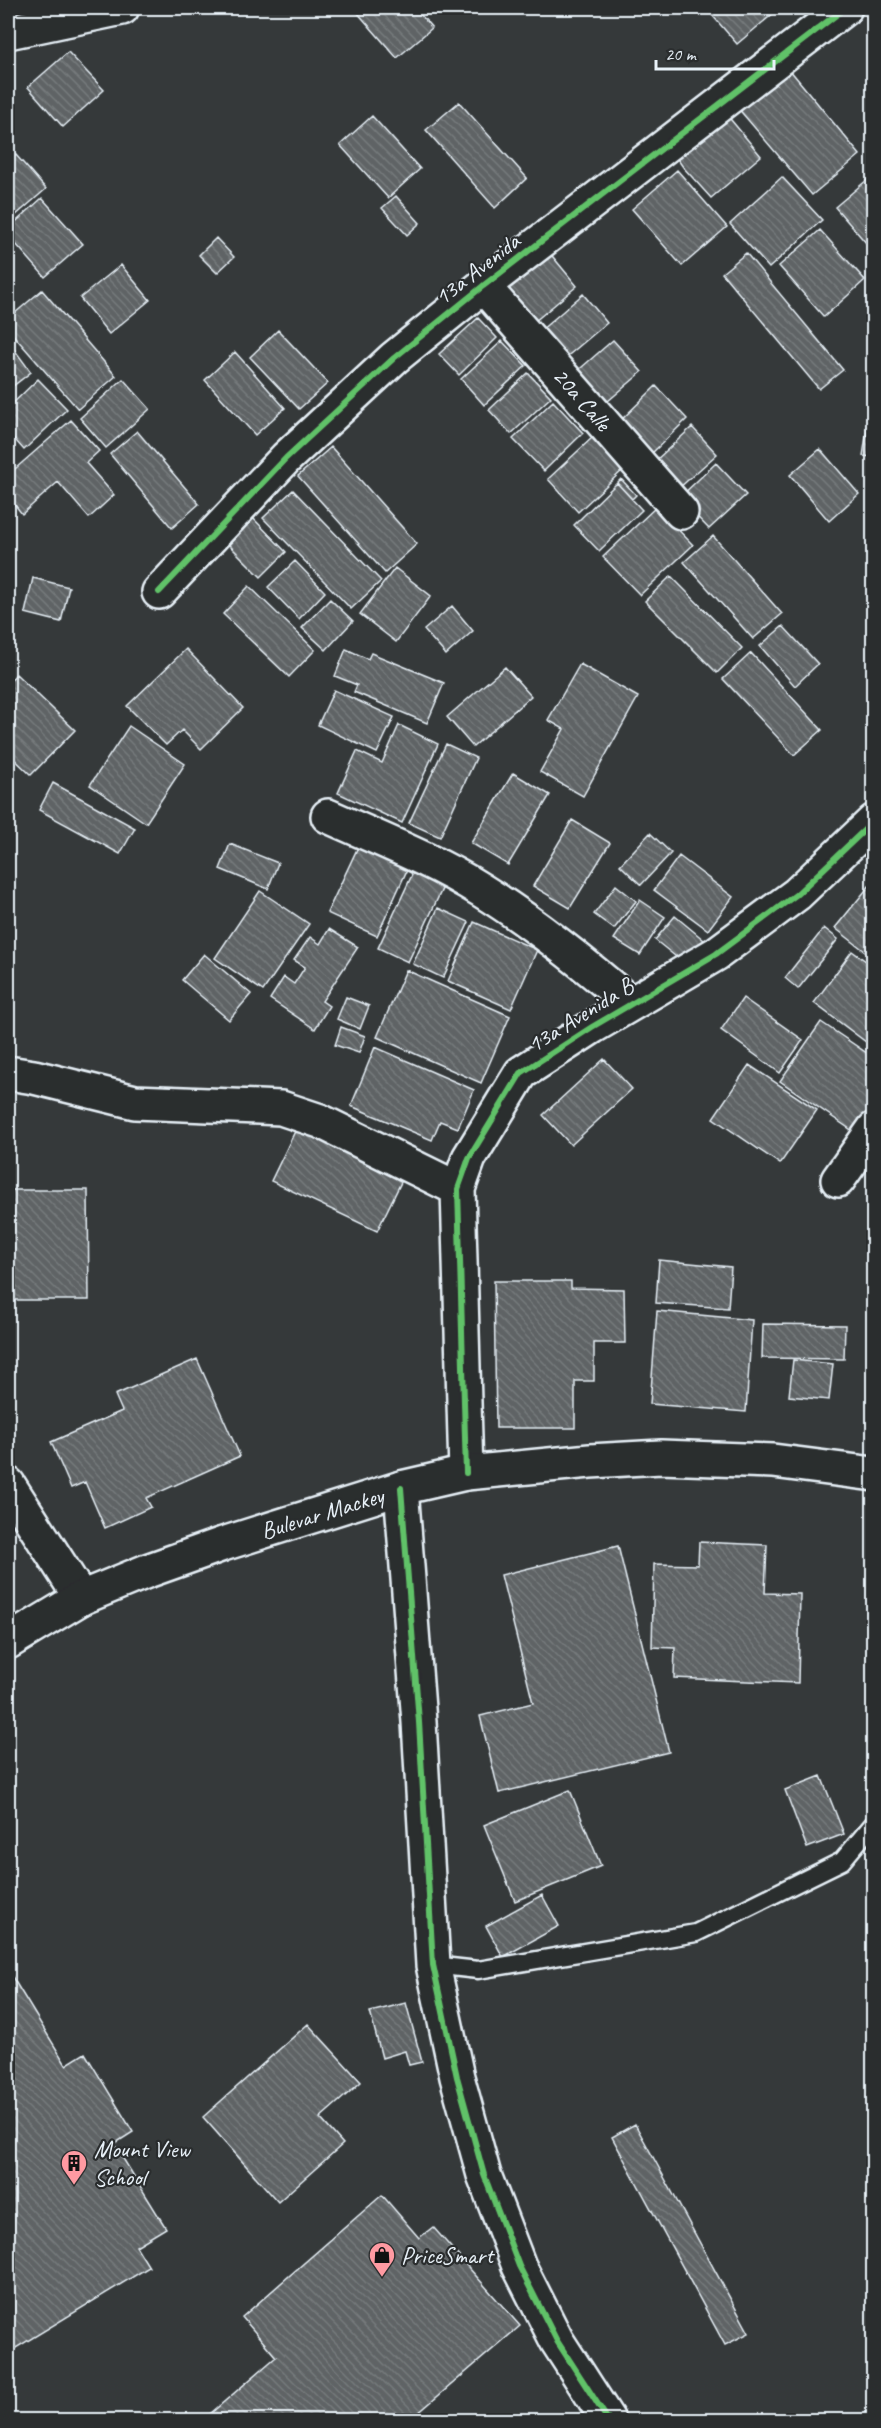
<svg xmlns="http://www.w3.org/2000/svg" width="881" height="2428" font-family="Caveat,sans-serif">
	<defs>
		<pattern id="building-back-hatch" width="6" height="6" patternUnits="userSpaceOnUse" patternTransform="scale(1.5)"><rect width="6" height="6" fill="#5f6365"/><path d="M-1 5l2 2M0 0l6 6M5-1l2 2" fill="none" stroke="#767a7c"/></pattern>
	</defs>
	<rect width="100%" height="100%" fill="#35393a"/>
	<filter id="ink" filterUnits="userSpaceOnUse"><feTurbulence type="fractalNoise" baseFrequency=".0167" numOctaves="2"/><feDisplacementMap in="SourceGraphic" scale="12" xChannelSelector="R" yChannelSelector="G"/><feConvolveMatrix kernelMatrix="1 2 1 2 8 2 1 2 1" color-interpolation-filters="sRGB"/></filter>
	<g filter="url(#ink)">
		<path fill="url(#building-back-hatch)" stroke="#e8f1f8" stroke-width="1.5" d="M 362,8 L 415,8 L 432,28 L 397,58 L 357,12 Z
			M 706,8 L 770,8 L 775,12 L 737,44 Z
			M 68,52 L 104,90 L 63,127 L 28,87 Z
			M 780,58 L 860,155 L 812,195 L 731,100 Z
			M 459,102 L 527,178 L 495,208 L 426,130 Z
			M 721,108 L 761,156 L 711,198 L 683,167 L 671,150 Z
			M 372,116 L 420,169 L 388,198 L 340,145 Z
			M 8,146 L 46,189 L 15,216 L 8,208 Z
			M 677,170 L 727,227 L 682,266 L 632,209 Z
			M 874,174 L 874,252 L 835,207 Z
			M 782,177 L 822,220 L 769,268 L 730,224 Z
			M 396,196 L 420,223 L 407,235 L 382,208 Z
			M 42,198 L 83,244 L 45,277 L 8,235 L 8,229 Z
			M 820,230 L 865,280 L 824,317 L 779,266 Z
			M 216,238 L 234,257 L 217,273 L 199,255 Z
			M 548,251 L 577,286 L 534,322 L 505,288 Z
			M 746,253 L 843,370 L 819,389 L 722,273 Z
			M 121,265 L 150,300 L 109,334 L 80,298 Z
			M 42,290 L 116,376 L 78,409 L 8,329 L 8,319 Z
			M 583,294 L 607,323 L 564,359 L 540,331 Z
			M 478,318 L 497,338 L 459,375 L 439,354 Z
			M 278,330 L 328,383 L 299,409 L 250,357 Z
			M 613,340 L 642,372 L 601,407 L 574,374 Z
			M 8,341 L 31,372 L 8,390 Z
			M 502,341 L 526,366 L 484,405 L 461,379 Z
			M 235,352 L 285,408 L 255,435 L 205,380 Z
			M 528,373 L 551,397 L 511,434 L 489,410 Z
			M 38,379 L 67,409 L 24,450 L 8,432 L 8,408 Z
			M 123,379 L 150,409 L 106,448 L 80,418 Z
			M 656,386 L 687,419 L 648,457 L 616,425 Z
			M 553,401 L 583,433 L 544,471 L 513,439 Z
			M 870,411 L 874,412 L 874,457 L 863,456 Z
			M 71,420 L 99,451 L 86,463 L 114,495 L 89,518 L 58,482 L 22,514 L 8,496 L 8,475 Z
			M 692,427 L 717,454 L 678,489 L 654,462 Z
			M 137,431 L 199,504 L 172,528 L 110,454 Z
			M 593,437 L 624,469 L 578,512 L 548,479 Z
			M 331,447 L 417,544 L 385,573 L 298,476 Z
			M 820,449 L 859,494 L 829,521 L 790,475 Z
			M 716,463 L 746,495 L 709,529 L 679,498 Z
			M 621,479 L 636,495 L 632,499 L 617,483 Z
			M 617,483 L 642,510 L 599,551 L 574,525 Z
			M 293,490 L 381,581 L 351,609 L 263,518 Z
			M 656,507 L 693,545 L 640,595 L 603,557 Z
			M 249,514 L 286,552 L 261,577 L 223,539 Z
			M 713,536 L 782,614 L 753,639 L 684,562 Z
			M 295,561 L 325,592 L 299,619 L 268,587 Z
			M 395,568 L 431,596 L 396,642 L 360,614 Z
			M 671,576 L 742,648 L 717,673 L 645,601 Z
			M 33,578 L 69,587 L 61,622 L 25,613 Z
			M 249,586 L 315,650 L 289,677 L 223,614 Z
			M 330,599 L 353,621 L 326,650 L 302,628 Z
			M 452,606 L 473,631 L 446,655 L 424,630 Z
			M 783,626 L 818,664 L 795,686 L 760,646 Z
			M 186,649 L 243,708 L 201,749 L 182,730 L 166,745 L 127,706 Z
			M 346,649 L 368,659 L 371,653 L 444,683 L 427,723 L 354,692 L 357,685 L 335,676 Z
			M 751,653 L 822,730 L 794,755 L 723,679 Z
			M 580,664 L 638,697 L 583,796 L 540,772 L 564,729 L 548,720 Z
			M 505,667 L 531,696 L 473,747 L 447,717 Z
			M 16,674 L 75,730 L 31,775 L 8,753 L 8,684 Z
			M 334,690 L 394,717 L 377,753 L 318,725 Z
			M 399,725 L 438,744 L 402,823 L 338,793 L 357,751 L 382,763 Z
			M 129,726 L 185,764 L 146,823 L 90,785 Z
			M 446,744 L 476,758 L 440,837 L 409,823 Z
			M 513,773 L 550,795 L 508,865 L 471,843 Z
			M 53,783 L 135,828 L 120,854 L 39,810 Z
			M 572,820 L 610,843 L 570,908 L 533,886 Z
			M 650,833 L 671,853 L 641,885 L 620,865 Z
			M 230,844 L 278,863 L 268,889 L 220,869 Z
			M 358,847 L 407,870 L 377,936 L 327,913 Z
			M 679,856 L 733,897 L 708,930 L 654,890 Z
			M 419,860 L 449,874 L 408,962 L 378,948 Z
			M 874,880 L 874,958 L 835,928 Z
			M 616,885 L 636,901 L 614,929 L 594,914 Z
			M 260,891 L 309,924 L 263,991 L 215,958 Z
			M 640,900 L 665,917 L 640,955 L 614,939 Z
			M 438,908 L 469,922 L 443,978 L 413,964 Z
			M 675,916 L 704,940 L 685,964 L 655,940 Z
			M 474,922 L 537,950 L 511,1009 L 448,981 Z
			M 824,928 L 838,939 L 798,989 L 785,978 Z
			M 329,929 L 358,947 L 322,1001 L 329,1006 L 315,1029 L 270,999 L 284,977 L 294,984 L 305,967 L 294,960 L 310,937 L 320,944 Z
			M 852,951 L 874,967 L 874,1048 L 814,1003 Z
			M 204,954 L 251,994 L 229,1020 L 182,980 Z
			M 406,970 L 510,1016 L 481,1083 L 377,1037 Z
			M 346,997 L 369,1006 L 360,1029 L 337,1019 Z
			M 743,998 L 803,1040 L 780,1073 L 721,1030 Z
			M 821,1022 L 874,1058 L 874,1123 L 863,1138 L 780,1081 Z
			M 341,1027 L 365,1036 L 359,1053 L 335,1045 Z
			M 375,1047 L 474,1090 L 458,1128 L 440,1121 L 432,1140 L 351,1106 Z
			M 604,1059 L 632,1089 L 571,1145 L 543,1115 Z
			M 749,1065 L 817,1110 L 780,1164 L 713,1118 Z
			M 299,1123 L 405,1174 L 377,1231 L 271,1181 Z
			M 8,1190 L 88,1190 L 89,1300 L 8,1300 Z
			M 659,1260 L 731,1267 L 728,1308 L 656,1303 Z
			M 494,1281 L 571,1281 L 571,1288 L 624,1289 L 625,1343 L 594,1343 L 594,1381 L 575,1381 L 575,1428 L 496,1428 Z
			M 657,1311 L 752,1320 L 746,1412 L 650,1404 Z
			M 763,1324 L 845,1325 L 844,1359 L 762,1358 Z
			M 197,1359 L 240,1456 L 146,1498 L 151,1507 L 105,1528 L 85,1482 L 71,1488 L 51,1442 L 122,1411 L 115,1395 Z
			M 793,1360 L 833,1364 L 829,1400 L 789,1396 Z
			M 699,1542 L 767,1545 L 765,1593 L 800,1594 L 798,1683 L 674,1678 L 675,1648 L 652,1647 L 654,1564 L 698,1565 Z
			M 618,1546 L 669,1752 L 499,1793 L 480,1716 L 533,1703 L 501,1575 Z
			M 821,1776 L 844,1834 L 807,1848 L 785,1790 Z
			M 570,1790 L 601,1866 L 515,1901 L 484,1825 Z
			M 542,1895 L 559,1926 L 503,1957 L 486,1926 Z
			M 8,1970 L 66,2065 L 85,2053 L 133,2132 L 114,2144 L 166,2228 L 136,2246 L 149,2267 L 11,2351 L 8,2345 Z
			M 406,2003 L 422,2062 L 409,2065 L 405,2051 L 382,2058 L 370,2012 Z
			M 308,2024 L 361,2082 L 320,2118 L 343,2144 L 278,2202 L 203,2117 Z
			M 635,2124 L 749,2333 L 725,2345 L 612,2137 Z
			M 382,2195 L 419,2238 L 433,2227 L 520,2326 L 410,2420 L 203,2420 L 276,2357 L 242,2317 Z"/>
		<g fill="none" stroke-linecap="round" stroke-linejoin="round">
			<g stroke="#e8f1f8" stroke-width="21">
				<path id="service" d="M 433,1965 L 478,1970 L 696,1933 L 842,1861 L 874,1823"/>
			</g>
			<g stroke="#e8f1f8" stroke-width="38">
				<path id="minor" d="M 483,286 L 681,512
					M 159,592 L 286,458 L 394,358 L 483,286 L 845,8
					M 328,816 C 379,839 433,860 481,890 C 534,923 584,963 631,1004
					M 8,1073 L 34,1077 L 135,1102 L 281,1108 L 320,1121 L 458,1189
					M 838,1180 L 874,1129
					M 466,1473 L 458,1189 L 469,1158 L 521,1073 L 592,1027 L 716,954 L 797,894 L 874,821
					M 8,1484 L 81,1598"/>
			</g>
			<g stroke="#e8f1f8" stroke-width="38">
				<path id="tertiary" d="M 8,32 L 122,8
					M 401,1488 L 419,1722 L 433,1965 L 457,2077 L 484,2175 L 519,2266 L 557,2341 L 608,2420"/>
			</g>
			<g stroke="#e8f1f8" stroke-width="38">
				<path id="secondary" d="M 8,1642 L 81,1598 L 147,1571 L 223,1544 L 401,1488 L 466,1473 L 590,1461 L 661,1457 L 773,1461 L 874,1474"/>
			</g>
			<use href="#service" stroke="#2a2d2e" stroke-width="16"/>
			<use href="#minor" stroke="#2a2d2e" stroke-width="33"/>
			<use href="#tertiary" stroke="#2a2d2e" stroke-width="33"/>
			<use href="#secondary" stroke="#2a2d2e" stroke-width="33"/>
			<g stroke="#2a2d2e" stroke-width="10">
				<path id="cycleway" d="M 159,592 L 286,458 L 394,358 L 483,286 L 845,8
					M 466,1473 L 458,1189 L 469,1158 L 521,1073 L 592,1027 L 716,954 L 797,894 L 874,821
					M 401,1488 L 419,1722 L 433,1965 L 457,2077 L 484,2175 L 519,2266 L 557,2341 L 608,2420"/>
			</g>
			<use href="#cycleway" stroke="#61c268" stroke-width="6"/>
		</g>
	</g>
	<defs>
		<g id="building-pin" transform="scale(1.35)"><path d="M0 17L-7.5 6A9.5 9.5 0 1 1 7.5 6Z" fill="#ff9aa2" stroke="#2a2d2e"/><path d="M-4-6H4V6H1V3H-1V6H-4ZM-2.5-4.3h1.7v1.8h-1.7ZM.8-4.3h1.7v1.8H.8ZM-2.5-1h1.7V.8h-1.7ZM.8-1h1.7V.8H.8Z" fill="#111"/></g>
		<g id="shop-pin" transform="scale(1.35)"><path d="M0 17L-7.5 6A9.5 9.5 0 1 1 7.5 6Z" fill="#ff9aa2" stroke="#2a2d2e"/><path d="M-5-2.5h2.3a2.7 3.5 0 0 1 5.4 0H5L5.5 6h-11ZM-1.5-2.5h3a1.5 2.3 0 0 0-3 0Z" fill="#111"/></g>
	</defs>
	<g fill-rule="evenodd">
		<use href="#building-pin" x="74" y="2163"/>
		<use href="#shop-pin" x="382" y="2255"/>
	</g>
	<g text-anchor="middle" stroke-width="4.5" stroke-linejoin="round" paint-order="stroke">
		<g font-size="24" fill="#e8f1f8" stroke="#2a2d2e">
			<text transform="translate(477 269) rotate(-38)" y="8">13a Avenida</text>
			<text transform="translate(582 399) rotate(49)" y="8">20a Calle</text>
			<text transform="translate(580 1015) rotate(-32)" y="8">13a Avenida B</text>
			<text transform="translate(322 1513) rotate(-17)" y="8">Bulevar Mackey</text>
		</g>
		<g font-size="24" fill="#e8f1f8" stroke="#2a2d2e" text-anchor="start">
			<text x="94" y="2157">Mount View<tspan x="94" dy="28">School</tspan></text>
			<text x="401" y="2263">PriceSmart</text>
		</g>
	</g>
	<rect width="881" height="2428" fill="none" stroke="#2a2d2e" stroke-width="30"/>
	<rect x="15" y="15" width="851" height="2398" fill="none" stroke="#e8f1f8" stroke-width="2" filter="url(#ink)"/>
	<path d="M656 60v9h118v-9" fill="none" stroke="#e8f1f8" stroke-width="3"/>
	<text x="665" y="60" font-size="18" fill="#e8f1f8" stroke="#2a2d2e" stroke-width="4.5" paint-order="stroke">20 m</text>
</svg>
